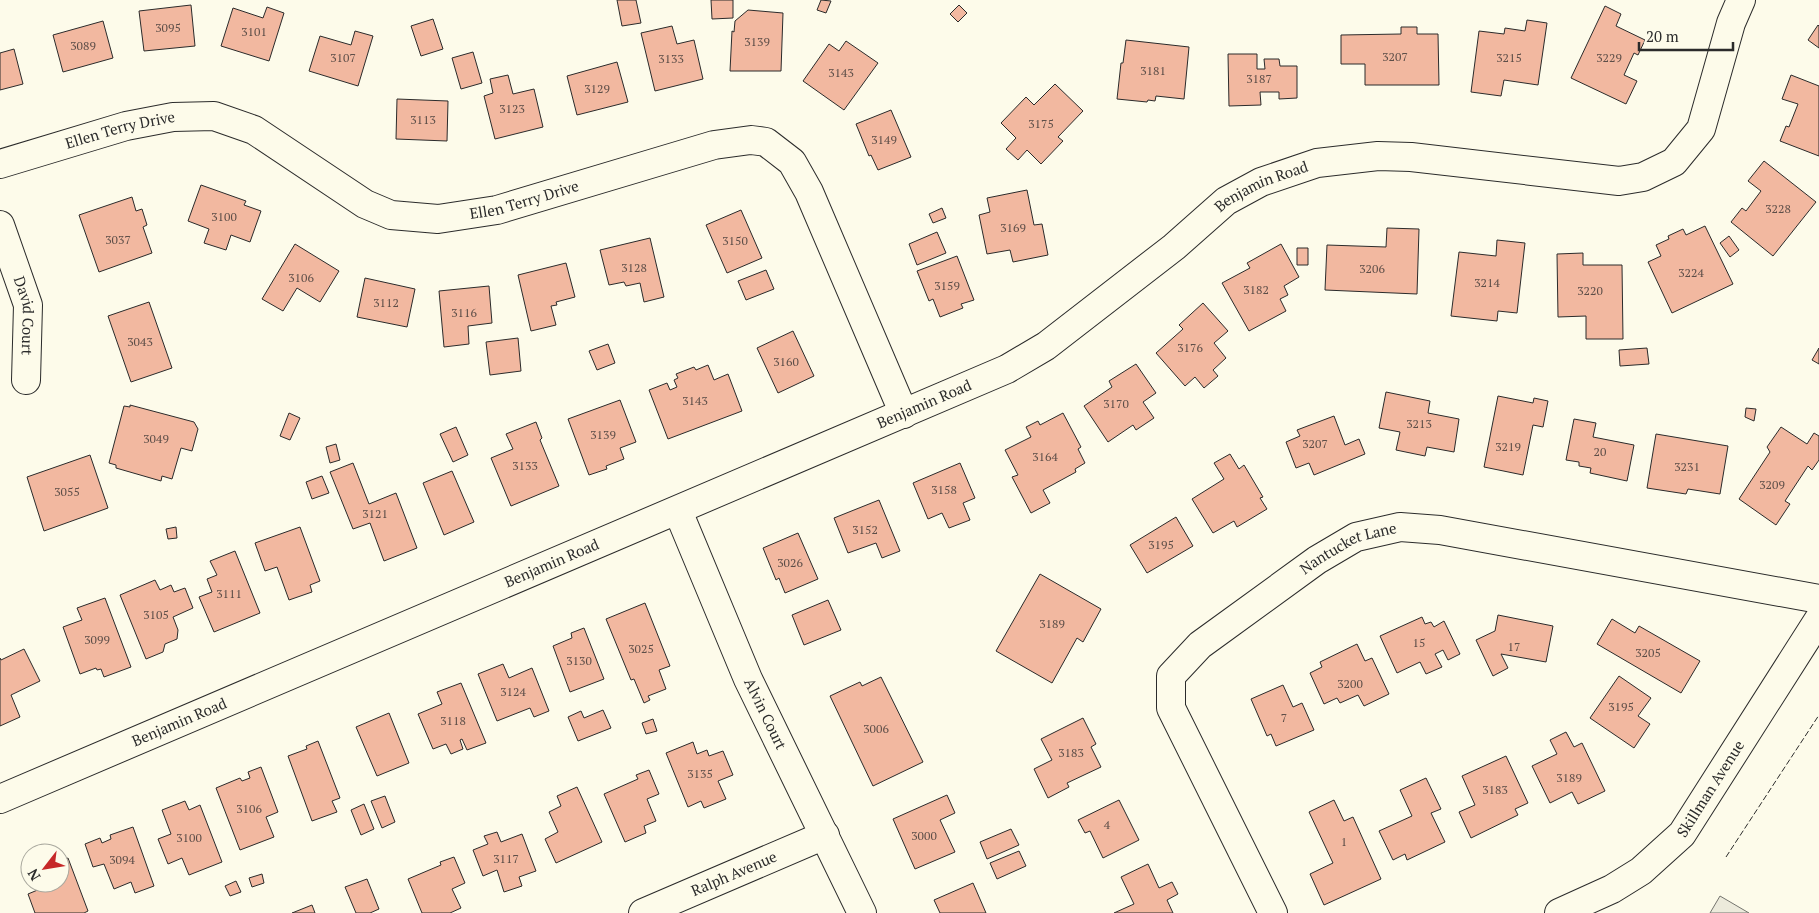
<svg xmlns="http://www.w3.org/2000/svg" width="1819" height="913" font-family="'PT Serif',serif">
	<rect width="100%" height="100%" fill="#fdfbea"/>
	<path fill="#eceadb" stroke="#74746e" d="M 1720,896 L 1749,913 L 1710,913 Z"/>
	<path fill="#f2b8a0" stroke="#2b2b2b" d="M 617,0 L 636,0 L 641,23 L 622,26 Z
		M 711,0 L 733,0 L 733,18 L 712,19 Z
		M 821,0 L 831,1 L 826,13 L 817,10 Z
		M 191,5 L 195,46 L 144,51 L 139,11 Z
		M 959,5 L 967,13 L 958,22 L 950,14 Z
		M 1605,6 L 1621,14 L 1616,26 L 1645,40 L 1638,55 L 1634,53 L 1624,75 L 1637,81 L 1626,104 L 1571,78 Z
		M 267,7 L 284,13 L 269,61 L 221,46 L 233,8 L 263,18 Z
		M 748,10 L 783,13 L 781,71 L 730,71 L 732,31 L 734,32 L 735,21 Z
		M 433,19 L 443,49 L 421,56 L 411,26 Z
		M 1527,20 L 1547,23 L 1538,85 L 1504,80 L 1501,96 L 1471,92 L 1479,31 L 1504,34 L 1505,28 L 1525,31 Z
		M 103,21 L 113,58 L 63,72 L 53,35 Z
		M 1818,25 L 1819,26 L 1819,48 L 1808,40 Z
		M 672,26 L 677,44 L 694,40 L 703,79 L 655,91 L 641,33 Z
		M 1401,27 L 1417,27 L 1417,34 L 1438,34 L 1439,85 L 1365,85 L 1365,64 L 1341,64 L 1341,35 L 1401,34 Z
		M 355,31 L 373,36 L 358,86 L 309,71 L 320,36 L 351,45 Z
		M 1126,40 L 1189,47 L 1184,99 L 1156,96 L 1155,101 L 1148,100 L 1147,102 L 1117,99 L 1121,63 L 1123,63 Z
		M 846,41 L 878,63 L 844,110 L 803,81 L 829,44 L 839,51 Z
		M 14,49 L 23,84 L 0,90 L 0,53 Z
		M 473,52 L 482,83 L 461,89 L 452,58 Z
		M 1228,54 L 1257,54 L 1257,69 L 1265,69 L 1264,59 L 1279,59 L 1280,66 L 1297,66 L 1297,98 L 1279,99 L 1279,92 L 1260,92 L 1261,105 L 1229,106 Z
		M 617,62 L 628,102 L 577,115 L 567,76 Z
		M 508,75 L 513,94 L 534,89 L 543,127 L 495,139 L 484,96 L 493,93 L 490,79 Z
		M 1791,75 L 1819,86 L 1819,156 L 1780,141 L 1786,126 L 1789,127 L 1798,104 L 1782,99 Z
		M 1055,84 L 1083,111 L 1058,137 L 1063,141 L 1041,164 L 1027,150 L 1018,160 L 1006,149 L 1016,138 L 1001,123 L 1026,97 L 1034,105 Z
		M 397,99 L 448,101 L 447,141 L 396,139 Z
		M 891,110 L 911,157 L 878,170 L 871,155 L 869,156 L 856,124 Z
		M 1764,161 L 1816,202 L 1773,256 L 1731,222 L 1742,208 L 1746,211 L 1761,191 L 1748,181 Z
		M 201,185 L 246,201 L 244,205 L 261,211 L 250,242 L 231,235 L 226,250 L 204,243 L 209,229 L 188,221 Z
		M 1027,190 L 1034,225 L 1042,224 L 1048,255 L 1013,262 L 1010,250 L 987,254 L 979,215 L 990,212 L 987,198 Z
		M 132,197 L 136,211 L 142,209 L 147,225 L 143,227 L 152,253 L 99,272 L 79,215 Z
		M 942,208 L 946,218 L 933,223 L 929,214 Z
		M 741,210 L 762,258 L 727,273 L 706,225 Z
		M 1705,226 L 1733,284 L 1672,313 L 1648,262 L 1661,256 L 1656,245 L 1669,239 L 1668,236 L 1683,229 L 1686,235 Z
		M 1387,228 L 1419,229 L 1417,294 L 1325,290 L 1327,245 L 1386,247 Z
		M 937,232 L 946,253 L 917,265 L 909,244 Z
		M 1729,236 L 1739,250 L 1730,257 L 1720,243 Z
		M 650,238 L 664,297 L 644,302 L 640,283 L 626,286 L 624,282 L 609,285 L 600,250 Z
		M 1497,240 L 1525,243 L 1517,313 L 1498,311 L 1497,321 L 1451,316 L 1459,252 L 1496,256 Z
		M 295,244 L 339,271 L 320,302 L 297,288 L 283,311 L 262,299 Z
		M 1281,244 L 1299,277 L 1284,286 L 1288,295 L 1280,299 L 1286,311 L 1249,331 L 1222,283 L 1250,268 L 1247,263 Z
		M 1297,248 L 1308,248 L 1308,265 L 1297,265 Z
		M 1583,253 L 1583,265 L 1622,265 L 1623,339 L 1586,339 L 1586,316 L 1558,317 L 1557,254 Z
		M 957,256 L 974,300 L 961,304 L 963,308 L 940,317 L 933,299 L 929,301 L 917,271 Z
		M 566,263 L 575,297 L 556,302 L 557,305 L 551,306 L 556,325 L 531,331 L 518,275 Z
		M 766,270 L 774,289 L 746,300 L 738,281 Z
		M 365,278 L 415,289 L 407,327 L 357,317 Z
		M 489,286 L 492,323 L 468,326 L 469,344 L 444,347 L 439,291 Z
		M 149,302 L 172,368 L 131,382 L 108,316 Z
		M 1203,303 L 1228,331 L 1214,343 L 1226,358 L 1213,370 L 1218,376 L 1204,388 L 1195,377 L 1185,386 L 1156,353 L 1183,329 L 1179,325 Z
		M 793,331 L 814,376 L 778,393 L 757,348 Z
		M 518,338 L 521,371 L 490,375 L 486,342 Z
		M 608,344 L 615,363 L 597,370 L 589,351 Z
		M 1647,348 L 1649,364 L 1620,366 L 1619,350 Z
		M 1819,348 L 1819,364 L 1812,360 Z
		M 1136,364 L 1156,393 L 1143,402 L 1154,418 L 1136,430 L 1133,425 L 1108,442 L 1084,406 L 1112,387 L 1109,381 Z
		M 708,365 L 714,380 L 728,374 L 742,411 L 668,439 L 649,390 L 667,383 L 670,390 L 677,387 L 674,380 L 678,378 L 676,374 L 694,367 L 696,370 Z
		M 1386,392 L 1430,401 L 1428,413 L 1459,419 L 1454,452 L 1427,447 L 1425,456 L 1396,450 L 1400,432 L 1379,428 Z
		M 1498,396 L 1533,403 L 1534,398 L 1548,401 L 1543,427 L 1533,425 L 1523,475 L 1484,467 Z
		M 620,400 L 636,442 L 620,448 L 624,459 L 606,466 L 607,469 L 589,475 L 568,419 Z
		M 130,405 L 194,422 L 198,429 L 192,451 L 181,448 L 172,479 L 162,476 L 161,481 L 116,468 L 116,465 L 109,463 L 124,406 L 130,407 Z
		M 1746,408 L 1756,409 L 1754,421 L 1745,417 Z
		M 289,413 L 300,418 L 290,440 L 280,436 Z
		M 1063,413 L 1081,447 L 1078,449 L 1085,463 L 1075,469 L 1076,472 L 1043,490 L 1050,503 L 1031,513 L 1012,477 L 1018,475 L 1005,450 L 1031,437 L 1026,427 L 1038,421 L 1040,425 Z
		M 1334,416 L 1345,445 L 1359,439 L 1365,454 L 1314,475 L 1309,463 L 1296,468 L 1286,442 L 1300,436 L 1297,430 Z
		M 1574,419 L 1596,423 L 1593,437 L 1634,445 L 1627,481 L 1590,473 L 1591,468 L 1579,466 L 1579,462 L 1566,460 Z
		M 536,422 L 542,438 L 540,440 L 559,486 L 511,506 L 491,458 L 513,449 L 506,434 Z
		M 456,427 L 468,455 L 453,462 L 440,434 Z
		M 1781,427 L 1807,444 L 1814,433 L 1819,436 L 1819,460 L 1812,470 L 1808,466 L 1785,501 L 1790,504 L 1776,525 L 1739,499 L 1770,452 L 1767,447 Z
		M 1656,434 L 1728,446 L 1720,494 L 1688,489 L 1686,494 L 1647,488 Z
		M 336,444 L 340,460 L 330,463 L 326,447 Z
		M 1230,454 L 1239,469 L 1244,465 L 1263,497 L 1260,498 L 1267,509 L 1237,527 L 1234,521 L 1213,533 L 1192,499 L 1224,479 L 1214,463 Z
		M 90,455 L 108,508 L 44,531 L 27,477 Z
		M 353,463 L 369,504 L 396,493 L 417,548 L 384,561 L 370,523 L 353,529 L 330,472 Z
		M 960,463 L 975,498 L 963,503 L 970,520 L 949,528 L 942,513 L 928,519 L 913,483 Z
		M 452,471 L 474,522 L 444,535 L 423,483 Z
		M 322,476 L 329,493 L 312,499 L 306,482 Z
		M 879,500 L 900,551 L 882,558 L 876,543 L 848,553 L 834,518 Z
		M 1176,517 L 1193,546 L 1147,573 L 1130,545 Z
		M 176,527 L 177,538 L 168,539 L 166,529 Z
		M 300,527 L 320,581 L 310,585 L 312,592 L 289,600 L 277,567 L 265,571 L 255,543 Z
		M 798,533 L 818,579 L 785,593 L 779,578 L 776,580 L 763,548 Z
		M 235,551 L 260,613 L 214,632 L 199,597 L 212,592 L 207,579 L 217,575 L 210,561 Z
		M 1040,574 L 1101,609 L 1083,642 L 1077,638 L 1052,683 L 996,651 Z
		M 155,580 L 160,590 L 171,585 L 174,592 L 185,588 L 193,608 L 173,617 L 178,630 L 177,639 L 165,644 L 163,652 L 146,659 L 120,595 Z
		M 105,598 L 131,667 L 104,677 L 101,669 L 97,670 L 96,668 L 80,674 L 63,627 L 82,620 L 77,608 Z
		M 828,600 L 841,630 L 804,645 L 792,615 Z
		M 645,603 L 670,666 L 659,670 L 666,689 L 648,696 L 650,700 L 644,703 L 634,679 L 631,680 L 606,619 Z
		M 1498,615 L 1553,626 L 1546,662 L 1501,654 L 1508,668 L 1493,676 L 1476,640 L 1495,631 Z
		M 1422,617 L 1425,624 L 1431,622 L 1434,627 L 1444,621 L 1460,654 L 1448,660 L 1443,650 L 1435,654 L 1442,667 L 1426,674 L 1420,662 L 1397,673 L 1380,636 Z
		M 1612,619 L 1635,633 L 1639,626 L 1700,661 L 1681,693 L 1597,644 Z
		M 584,628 L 604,679 L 570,692 L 553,646 L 572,638 L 571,633 Z
		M 1357,644 L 1365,661 L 1372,658 L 1389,694 L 1364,706 L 1358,695 L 1340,703 L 1337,698 L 1324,704 L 1310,673 L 1322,667 L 1320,662 Z
		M 24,649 L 40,681 L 11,695 L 20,717 L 0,726 L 0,658 L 1,660 Z
		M 503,664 L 509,678 L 532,668 L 549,711 L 534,717 L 530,708 L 497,721 L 478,674 Z
		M 1619,676 L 1651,698 L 1638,716 L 1650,724 L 1634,748 L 1590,718 Z
		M 881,677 L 923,762 L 873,786 L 830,696 L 860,682 L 862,686 Z
		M 461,683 L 486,743 L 467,750 L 462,739 L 460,740 L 463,749 L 451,754 L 446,744 L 433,749 L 418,714 L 442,704 L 437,692 Z
		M 1283,685 L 1293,707 L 1302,703 L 1314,730 L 1276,746 L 1271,734 L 1267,736 L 1251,699 Z
		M 603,710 L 611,728 L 578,741 L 568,717 L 581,711 L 584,718 Z
		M 389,713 L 409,763 L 377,776 L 356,727 Z
		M 1083,718 L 1096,744 L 1091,747 L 1101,767 L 1067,783 L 1069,787 L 1048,798 L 1034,769 L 1052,760 L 1041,739 Z
		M 653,719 L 657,731 L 646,734 L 642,723 Z
		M 1566,732 L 1574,747 L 1582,743 L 1605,791 L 1578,804 L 1572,792 L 1550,803 L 1532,766 L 1557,754 L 1550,740 Z
		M 318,741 L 340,798 L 332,801 L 337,812 L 312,821 L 288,756 L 307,749 L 306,746 Z
		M 693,742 L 697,754 L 707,750 L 709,756 L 723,751 L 733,775 L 718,781 L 726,799 L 704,808 L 701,801 L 688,807 L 666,753 Z
		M 1506,756 L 1528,803 L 1515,809 L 1518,815 L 1471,838 L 1459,812 L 1475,805 L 1462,776 Z
		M 261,767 L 278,812 L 266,817 L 274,837 L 240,850 L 216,788 L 240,778 L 242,781 L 250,778 L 248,772 Z
		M 649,770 L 659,794 L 647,799 L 656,821 L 644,826 L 646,833 L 625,842 L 604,794 L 638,779 L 636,775 Z
		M 1426,778 L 1441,809 L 1431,813 L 1445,842 L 1407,860 L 1405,854 L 1393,860 L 1379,831 L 1412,816 L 1400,790 Z
		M 577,787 L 602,842 L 556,863 L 545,839 L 558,832 L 549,812 L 561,806 L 557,796 Z
		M 947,795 L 955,813 L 940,820 L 955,852 L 915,869 L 893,819 Z
		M 385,796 L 395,822 L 382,828 L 371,801 Z
		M 1119,800 L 1139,840 L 1103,858 L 1090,831 L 1085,833 L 1078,820 Z
		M 1334,800 L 1344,821 L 1353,817 L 1381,879 L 1324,905 L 1310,874 L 1333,863 L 1309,812 Z
		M 185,801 L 189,810 L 200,805 L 222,862 L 189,875 L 182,858 L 168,864 L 158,839 L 171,834 L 162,810 Z
		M 364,804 L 374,829 L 361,835 L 351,810 Z
		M 133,827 L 154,886 L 135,893 L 131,882 L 114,889 L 104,864 L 93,867 L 85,844 L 100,838 L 102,843 L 111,839 L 110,835 Z
		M 1011,829 L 1019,845 L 987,859 L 980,842 Z
		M 497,832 L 501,842 L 522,834 L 536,871 L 519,877 L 522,886 L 504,892 L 497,870 L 483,876 L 473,850 L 488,844 L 484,836 Z
		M 1019,851 L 1026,866 L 997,879 L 990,863 Z
		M 454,857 L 465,883 L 452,889 L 461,908 L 450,913 L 422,913 L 408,879 L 441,865 L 440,862 Z
		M 68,858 L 88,911 L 84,913 L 35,913 L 28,894 L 40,889 L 38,883 L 60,883 L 60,861 Z
		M 1148,864 L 1159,888 L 1172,882 L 1178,894 L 1167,900 L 1173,913 L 1114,913 L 1134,904 L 1121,877 Z
		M 262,874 L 264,883 L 252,887 L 249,878 Z
		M 367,879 L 379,909 L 370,913 L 356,913 L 345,887 Z
		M 236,881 L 241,892 L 230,896 L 225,886 Z
		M 973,883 L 986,913 L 940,913 L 934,900 Z
		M 312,905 L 315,913 L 292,913 Z"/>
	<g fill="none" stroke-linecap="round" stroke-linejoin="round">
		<g stroke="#2b2b2b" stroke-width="30">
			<g id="street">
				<path id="s1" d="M 0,164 L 126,126 L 173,117 L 214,116 L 254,130 L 365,204 L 391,215 L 438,219 L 497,210 L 714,145 L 751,140 L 766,142 L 792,162 L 809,192 L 904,414"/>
				<path id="s2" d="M 0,225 L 28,305 L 26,380"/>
				<path id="s3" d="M 678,511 L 748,679 L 862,913"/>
				<path id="s4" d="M 0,799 L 1007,369 L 1046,346 L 1174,247 L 1226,201 L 1261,182 L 1317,163 L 1378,156 L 1411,157 L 1619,181 L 1643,177 L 1674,162 L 1701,129 L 1731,23 L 1741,0"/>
				<path id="s5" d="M 643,913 L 825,835"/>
				<path id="s6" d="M 1273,913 L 1171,708 L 1171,676 L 1200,645 L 1317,560 L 1356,537 L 1400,527 L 1440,530 L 1819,599"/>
				<path id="s7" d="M 1559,913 L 1612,889 L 1641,871 L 1682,834 L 1819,619"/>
			</g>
		</g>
		<use href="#street" stroke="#fdfbea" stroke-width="28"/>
		<path stroke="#2b2b2b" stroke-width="1" stroke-dasharray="6 2.5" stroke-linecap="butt" d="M 1726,857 L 1819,715"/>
	</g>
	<g text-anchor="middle" stroke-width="4" stroke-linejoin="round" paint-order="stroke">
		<g font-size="12" fill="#5d4e48">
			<text x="168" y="32">3095</text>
			<text x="254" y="36">3101</text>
			<text x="757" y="46">3139</text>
			<text x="83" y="50">3089</text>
			<text x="1395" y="61">3207</text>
			<text x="343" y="62">3107</text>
			<text x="1509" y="62">3215</text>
			<text x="1609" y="62">3229</text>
			<text x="671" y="63">3133</text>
			<text x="1153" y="75">3181</text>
			<text x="841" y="77">3143</text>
			<text x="1259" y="83">3187</text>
			<text x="597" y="93">3129</text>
			<text x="512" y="113">3123</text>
			<text x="423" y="124">3113</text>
			<text x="1041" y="128">3175</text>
			<text x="884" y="144">3149</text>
			<text x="1778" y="213">3228</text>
			<text x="224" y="221">3100</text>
			<text x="1013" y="232">3169</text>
			<text x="118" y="244">3037</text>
			<text x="735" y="245">3150</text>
			<text x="634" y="272">3128</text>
			<text x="1372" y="273">3206</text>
			<text x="1691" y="277">3224</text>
			<text x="301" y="282">3106</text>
			<text x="1487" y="287">3214</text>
			<text x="947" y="290">3159</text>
			<text x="1256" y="294">3182</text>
			<text x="1590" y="295">3220</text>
			<text x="386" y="307">3112</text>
			<text x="464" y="317">3116</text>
			<text x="140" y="346">3043</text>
			<text x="1190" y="352">3176</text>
			<text x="786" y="366">3160</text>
			<text x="695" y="405">3143</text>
			<text x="1116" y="408">3170</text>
			<text x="1419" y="428">3213</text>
			<text x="603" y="439">3139</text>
			<text x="156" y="443">3049</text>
			<text x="1315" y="448">3207</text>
			<text x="1508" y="451">3219</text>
			<text x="1600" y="456">20</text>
			<text x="1045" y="461">3164</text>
			<text x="525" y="470">3133</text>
			<text x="1687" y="471">3231</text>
			<text x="1772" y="489">3209</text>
			<text x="944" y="494">3158</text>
			<text x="67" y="496">3055</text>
			<text x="375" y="518">3121</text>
			<text x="865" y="534">3152</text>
			<text x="1161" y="549">3195</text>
			<text x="790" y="567">3026</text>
			<text x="229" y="598">3111</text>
			<text x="156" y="619">3105</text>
			<text x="1052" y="628">3189</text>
			<text x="97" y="644">3099</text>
			<text x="1419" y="647">15</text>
			<text x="1514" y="651">17</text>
			<text x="641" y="653">3025</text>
			<text x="1648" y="657">3205</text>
			<text x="579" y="665">3130</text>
			<text x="1350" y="688">3200</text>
			<text x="513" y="696">3124</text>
			<text x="1621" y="711">3195</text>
			<text x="1284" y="722">7</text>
			<text x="453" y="725">3118</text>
			<text x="876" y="733">3006</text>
			<text x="1071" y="757">3183</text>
			<text x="700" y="778">3135</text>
			<text x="1569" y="782">3189</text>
			<text x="1495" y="794">3183</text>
			<text x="249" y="813">3106</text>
			<text x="1107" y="829">4</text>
			<text x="924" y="840">3000</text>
			<text x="189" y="842">3100</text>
			<text x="1344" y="846">1</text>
			<text x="506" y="863">3117</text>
			<text x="122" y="864">3094</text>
		</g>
		<g font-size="15" fill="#2b2b2b" stroke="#fdfbea">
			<text dy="5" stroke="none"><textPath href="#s1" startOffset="125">Ellen Terry Drive</textPath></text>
			<text dy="5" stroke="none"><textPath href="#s4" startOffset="1410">Benjamin Road</textPath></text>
			<text dy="5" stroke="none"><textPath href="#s1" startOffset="560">Ellen Terry Drive</textPath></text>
			<text dy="5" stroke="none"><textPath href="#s2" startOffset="95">David Court</textPath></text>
			<text dy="5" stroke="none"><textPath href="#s4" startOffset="1005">Benjamin Road</textPath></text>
			<text dy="5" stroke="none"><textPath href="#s6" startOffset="482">Nantucket Lane</textPath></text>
			<text dy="5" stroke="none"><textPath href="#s4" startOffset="600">Benjamin Road</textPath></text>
			<text dy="5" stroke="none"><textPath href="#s3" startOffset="221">Alvin Court</textPath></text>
			<text dy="5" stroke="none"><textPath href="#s4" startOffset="195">Benjamin Road</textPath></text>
			<text dy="5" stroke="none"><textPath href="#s7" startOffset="201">Skillman Avenue</textPath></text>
			<text dy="5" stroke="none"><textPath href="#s5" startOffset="99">Ralph Avenue</textPath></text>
		</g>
	</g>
	<g transform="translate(45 868) rotate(239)"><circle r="24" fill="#fdfbea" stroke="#a9a89e"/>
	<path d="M0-4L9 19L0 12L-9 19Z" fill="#c62828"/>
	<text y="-8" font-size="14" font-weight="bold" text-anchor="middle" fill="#2b2b2b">N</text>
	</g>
	<path d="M1639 42v8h94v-8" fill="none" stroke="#2b2b2b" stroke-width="2.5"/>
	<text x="1646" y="42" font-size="15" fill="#2b2b2b" stroke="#fdfbea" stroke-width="4" paint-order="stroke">20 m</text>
</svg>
